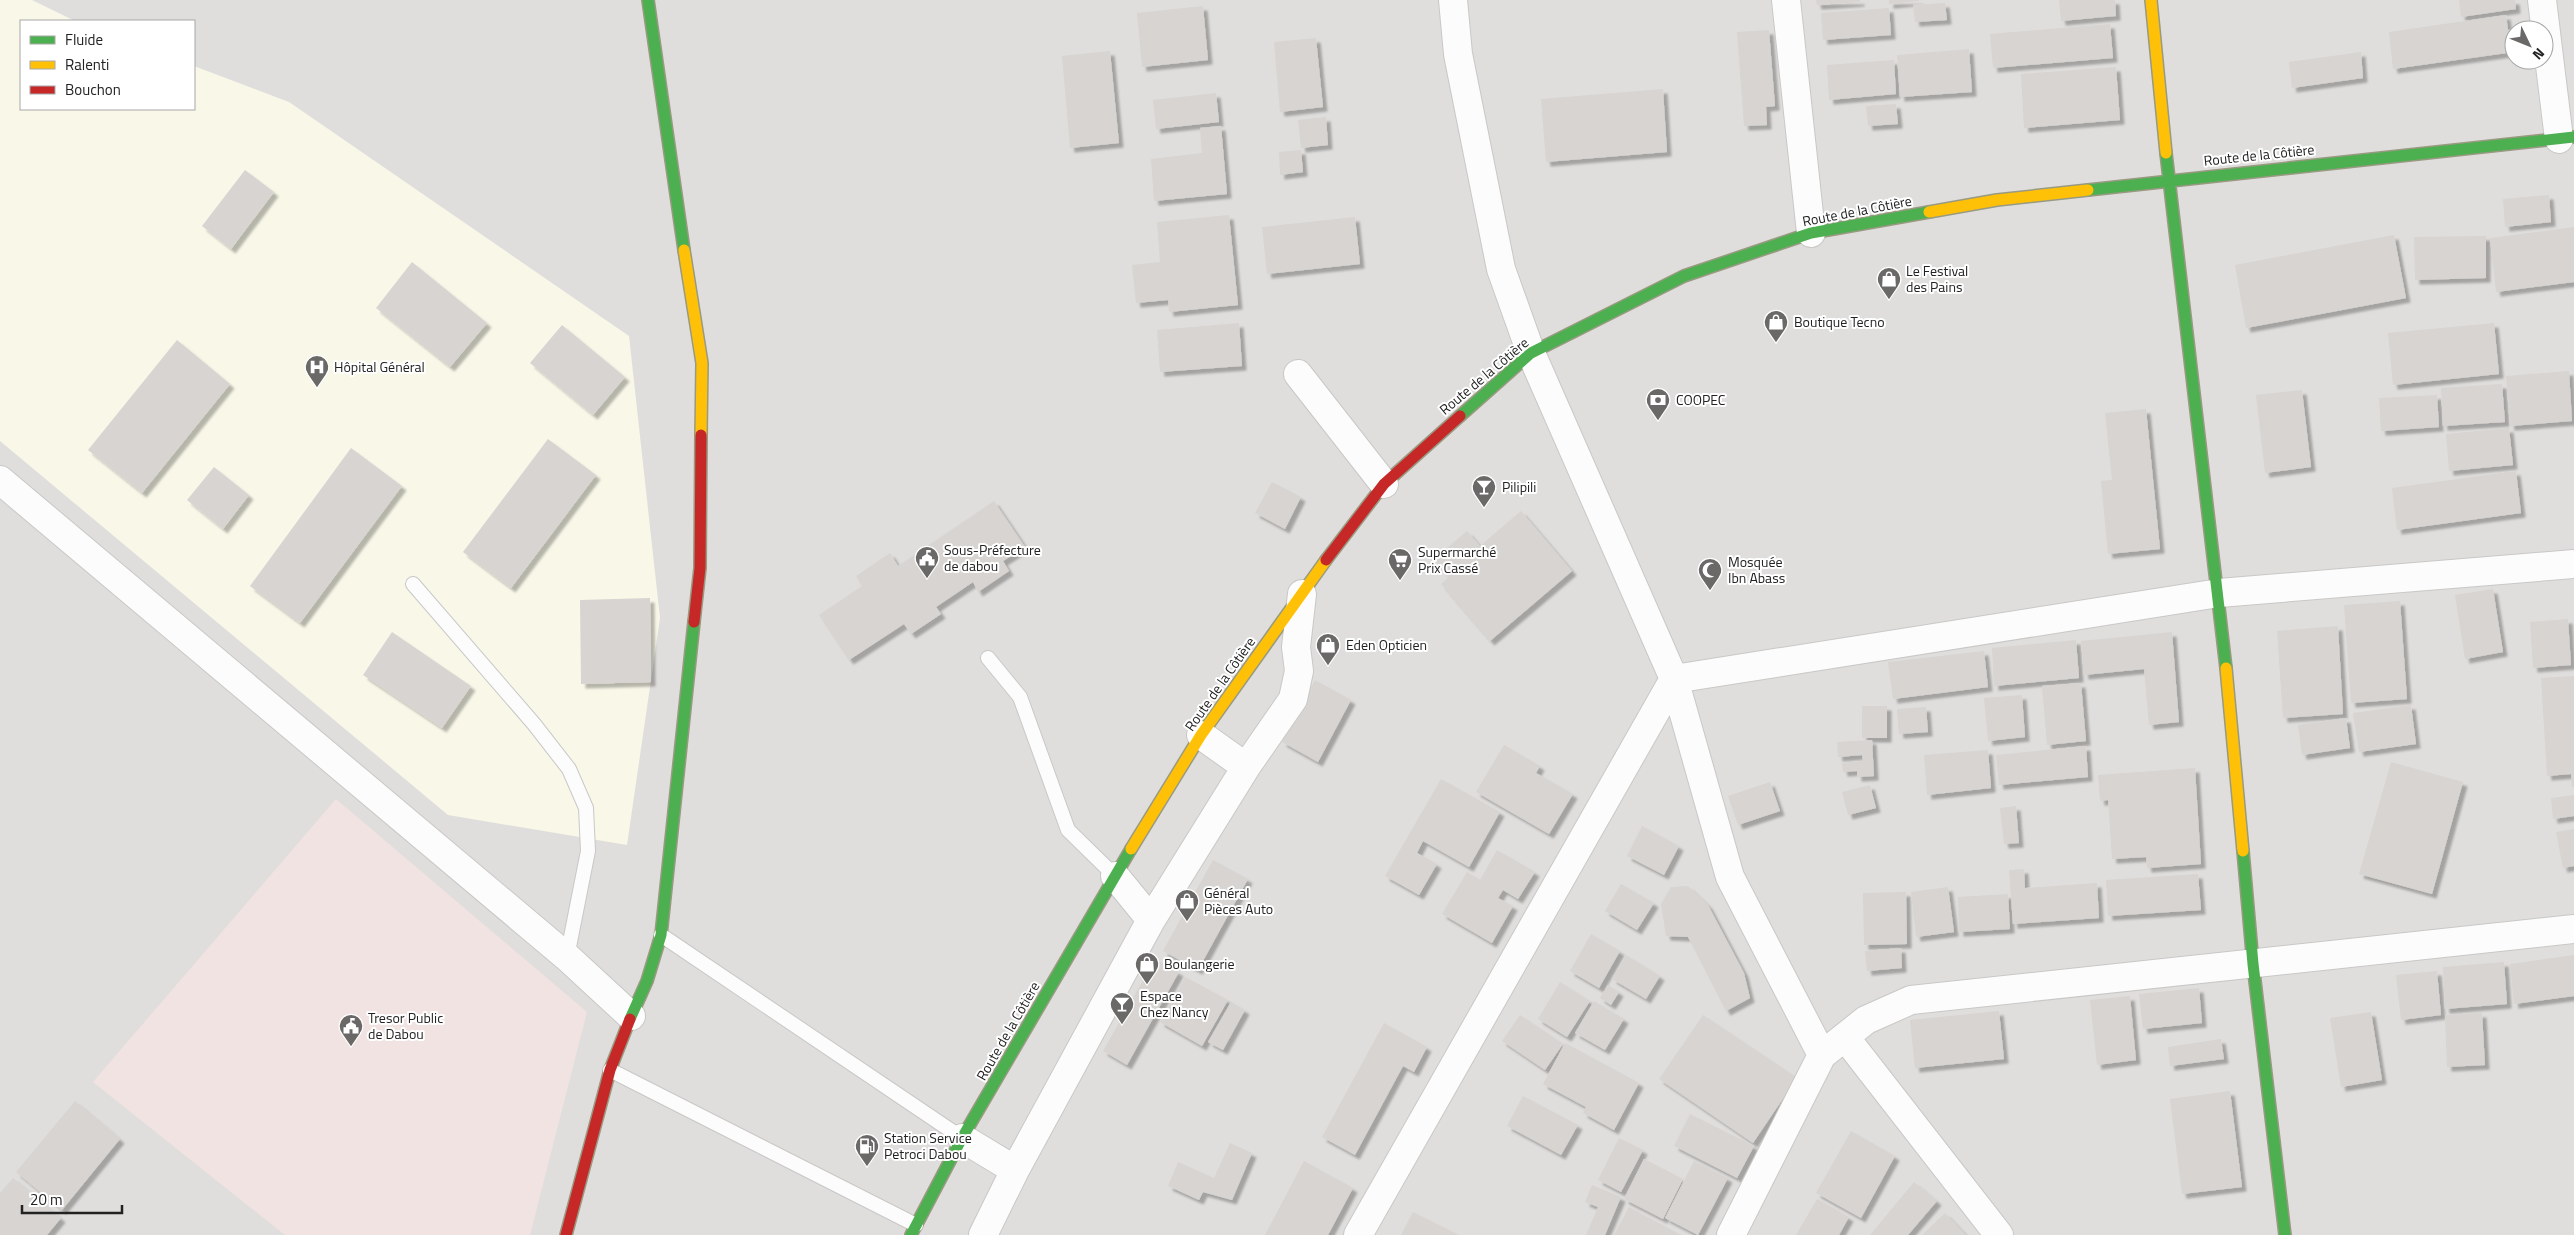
<svg xmlns="http://www.w3.org/2000/svg" width="2574" height="1235" font-family="'Titillium Web',sans-serif">
	<defs>
		<filter id="shadow"><feDropShadow dx="4.5" dy="4.5" stdDeviation="1" flood-color="#0004"/></filter>
	</defs>
	<rect width="100%" height="100%" fill="#f0eeeb"/>
	<path fill="#dfdedc" fill-rule="evenodd" d="M 0,0 L 2574,0 L 2574,1235 L 0,1235 ZM 21,21 L 194,21 L 194,109 L 21,109 ZM 2514,30 L 2544,30 L 2544,60 L 2514,60 Z"/>
	<path fill="#f1e3e1" d="M 336,799 L 587,1012 L 530,1235 L 285,1235 L 93,1082 Z"/>
	<path fill="#f8f7e8" d="M 0,0 L 32,0 L 75,21 L 21,21 L 21,109 L 194,109 L 194,66 L 289,102 L 629,336 L 660,618 L 627,845 L 448,815 L 0,441 Z"/>
	<path fill="#d7d4d2" filter="url(#shadow)" d="M 1816,0 L 1860,0 L 1860,2 L 1817,5 Z
		M 1889,0 L 1919,0 L 1919,1 L 1889,4 Z
		M 2059,0 L 2115,0 L 2116,16 L 2061,21 Z
		M 2459,0 L 2515,0 L 2516,9 L 2461,17 Z
		M 1945,3 L 1947,20 L 1915,22 L 1913,5 Z
		M 1203,6 L 1208,60 L 1142,67 L 1137,13 Z
		M 1889,8 L 1891,35 L 1823,40 L 1821,13 Z
		M 2506,15 L 2508,30 L 2514,29 L 2514,52 L 2393,69 L 2389,32 Z
		M 2110,24 L 2113,58 L 1993,68 L 1990,34 Z
		M 1769,30 L 1775,106 L 1766,107 L 1767,125 L 1744,126 L 1737,32 Z
		M 1316,38 L 1323,107 L 1280,112 L 1274,42 Z
		M 1969,49 L 1972,92 L 1900,97 L 1897,55 Z
		M 1110,51 L 1119,143 L 1070,148 L 1062,56 Z
		M 2361,52 L 2363,78 L 2292,88 L 2289,62 Z
		M 1894,60 L 1896,94 L 1829,100 L 1827,65 Z
		M 2116,67 L 2120,120 L 2024,128 L 2021,74 Z
		M 1663,89 L 1667,152 L 1546,162 L 1541,99 Z
		M 1216,93 L 1219,122 L 1156,129 L 1153,100 Z
		M 1896,104 L 1898,124 L 1868,126 L 1866,106 Z
		M 1326,117 L 1328,145 L 1301,148 L 1298,120 Z
		M 1221,126 L 1227,194 L 1154,201 L 1151,159 L 1202,153 L 1200,128 Z
		M 1301,150 L 1303,172 L 1280,175 L 1279,152 Z
		M 245,170 L 274,192 L 231,249 L 202,226 Z
		M 2549,195 L 2551,222 L 2505,227 L 2503,199 Z
		M 1229,215 L 1238,305 L 1169,312 L 1168,300 L 1136,303 L 1132,265 L 1160,262 L 1157,222 Z
		M 1355,217 L 1360,264 L 1267,274 L 1262,227 Z
		M 2574,227 L 2574,282 L 2496,292 L 2490,238 Z
		M 2394,235 L 2406,298 L 2246,328 L 2235,265 Z
		M 2486,236 L 2486,278 L 2415,280 L 2414,237 Z
		M 412,262 L 487,323 L 450,367 L 376,308 Z
		M 1239,323 L 1242,366 L 1160,372 L 1157,330 Z
		M 2494,323 L 2499,374 L 2393,385 L 2388,333 Z
		M 562,325 L 625,377 L 593,415 L 530,363 Z
		M 177,340 L 230,384 L 142,493 L 88,450 Z
		M 2569,371 L 2572,421 L 2510,426 L 2506,376 Z
		M 2502,384 L 2505,422 L 2443,426 L 2441,388 Z
		M 2302,390 L 2311,467 L 2265,473 L 2256,395 Z
		M 2437,395 L 2439,427 L 2381,431 L 2379,398 Z
		M 2146,409 L 2160,549 L 2108,554 L 2101,481 L 2112,480 L 2105,413 Z
		M 2509,428 L 2513,465 L 2449,471 L 2446,434 Z
		M 548,439 L 596,475 L 511,588 L 463,552 Z
		M 351,448 L 402,486 L 300,623 L 250,586 Z
		M 214,467 L 249,495 L 223,529 L 187,500 Z
		M 2516,471 L 2521,513 L 2397,530 L 2392,488 Z
		M 1272,482 L 1301,497 L 1285,529 L 1255,513 Z
		M 994,501 L 1025,547 L 1003,561 L 1009,571 L 978,592 L 973,582 L 936,607 L 941,614 L 911,634 L 904,624 L 849,660 L 819,615 L 862,586 L 856,576 L 890,553 L 898,566 Z
		M 1521,511 L 1572,571 L 1490,641 L 1441,584 L 1449,577 L 1434,559 L 1467,531 L 1480,546 Z
		M 2493,589 L 2503,652 L 2465,659 L 2455,595 Z
		M 650,598 L 651,682 L 581,684 L 580,600 Z
		M 2400,601 L 2407,699 L 2351,703 L 2344,605 Z
		M 2568,619 L 2571,665 L 2533,668 L 2530,622 Z
		M 2338,626 L 2343,714 L 2283,718 L 2277,631 Z
		M 392,632 L 471,686 L 442,728 L 363,675 Z
		M 2172,632 L 2179,722 L 2149,725 L 2144,669 L 2084,675 L 2081,641 Z
		M 2076,640 L 2079,678 L 1994,686 L 1992,648 Z
		M 1984,651 L 1988,687 L 1893,699 L 1888,662 Z
		M 2574,676 L 2574,787 L 2572,787 L 2571,774 L 2547,776 L 2541,678 Z
		M 1315,680 L 1351,700 L 1318,762 L 1282,742 Z
		M 2081,683 L 2086,741 L 2047,745 L 2042,686 Z
		M 2022,695 L 2025,737 L 1988,741 L 1984,698 Z
		M 2411,705 L 2416,744 L 2359,752 L 2353,713 Z
		M 1862,706 L 1887,706 L 1887,738 L 1862,738 Z
		M 1926,707 L 1928,732 L 1899,734 L 1897,709 Z
		M 2346,718 L 2350,748 L 2302,755 L 2298,725 Z
		M 1872,740 L 1874,776 L 1857,777 L 1857,771 L 1843,772 L 1842,763 L 1863,761 L 1862,755 L 1838,757 L 1837,742 Z
		M 1504,745 L 1540,766 L 1536,773 L 1573,794 L 1549,834 L 1476,792 Z
		M 2086,746 L 2088,777 L 1999,785 L 1996,755 Z
		M 1988,750 L 1991,788 L 1927,795 L 1924,755 Z
		M 2391,762 L 2463,782 L 2432,894 L 2359,874 Z
		M 2195,768 L 2201,864 L 2147,868 L 2146,857 L 2112,859 L 2108,800 L 2100,801 L 2098,775 Z
		M 1441,779 L 1500,812 L 1469,867 L 1423,841 L 1417,853 L 1437,864 L 1419,895 L 1385,876 Z
		M 1770,782 L 1780,811 L 1738,825 L 1728,796 Z
		M 1870,785 L 1876,808 L 1848,815 L 1842,792 Z
		M 2574,795 L 2574,816 L 2553,819 L 2551,798 Z
		M 2016,806 L 2019,843 L 2004,844 L 2000,808 Z
		M 1642,826 L 1679,846 L 1664,875 L 1627,856 Z
		M 2574,829 L 2574,866 L 2563,868 L 2556,832 Z
		M 1497,850 L 1535,872 L 1518,899 L 1503,890 L 1498,898 L 1513,906 L 1492,943 L 1442,914 L 1467,872 L 1480,880 Z
		M 1213,860 L 1248,879 L 1198,970 L 1163,951 Z
		M 2024,869 L 2025,888 L 2097,883 L 2099,918 L 2013,924 L 2009,870 Z
		M 2198,874 L 2201,910 L 2108,916 L 2106,880 Z
		M 1621,884 L 1654,903 L 1637,930 L 1605,911 Z
		M 1688,886 L 1708,905 L 1744,973 L 1750,998 L 1726,1011 L 1688,937 L 1666,936 L 1661,904 L 1671,887 Z
		M 1948,887 L 1954,932 L 1916,937 L 1911,892 Z
		M 1906,892 L 1907,944 L 1864,945 L 1863,893 Z
		M 2008,894 L 2010,929 L 1959,932 L 1958,897 Z
		M 1591,934 L 1620,951 L 1599,988 L 1570,971 Z
		M 1901,948 L 1902,968 L 1867,971 L 1865,951 Z
		M 1626,955 L 1660,976 L 1646,999 L 1612,979 Z
		M 2574,955 L 2574,996 L 2514,1004 L 2510,964 Z
		M 1155,959 L 1179,972 L 1127,1065 L 1103,1051 Z
		M 2504,962 L 2507,1004 L 2445,1009 L 2443,967 Z
		M 2437,971 L 2441,1015 L 2401,1020 L 2396,975 Z
		M 1185,977 L 1228,1000 L 1202,1046 L 1160,1022 Z
		M 1560,982 L 1590,1001 L 1567,1037 L 1538,1019 Z
		M 1608,985 L 1619,992 L 1611,1005 L 1600,998 Z
		M 2199,988 L 2202,1023 L 2143,1029 L 2139,994 Z
		M 2130,996 L 2136,1060 L 2097,1065 L 2090,1000 Z
		M 1594,1001 L 1624,1019 L 1605,1050 L 1575,1033 Z
		M 1231,1002 L 1245,1010 L 1223,1050 L 1208,1042 Z
		M 1999,1011 L 2004,1059 L 1915,1068 L 1910,1020 Z
		M 2371,1012 L 2382,1080 L 2341,1087 L 2330,1018 Z
		M 2482,1013 L 2485,1065 L 2447,1067 L 2445,1015 Z
		M 1520,1015 L 1563,1044 L 1545,1070 L 1502,1041 Z
		M 1703,1015 L 1797,1078 L 1753,1143 L 1659,1079 Z
		M 1384,1023 L 1427,1047 L 1414,1072 L 1403,1066 L 1355,1155 L 1322,1137 Z
		M 2221,1039 L 2224,1059 L 2170,1066 L 2168,1047 Z
		M 1565,1043 L 1639,1083 L 1614,1130 L 1583,1113 L 1586,1107 L 1543,1084 Z
		M 2230,1091 L 2242,1187 L 2182,1194 L 2170,1099 Z
		M 1523,1096 L 1578,1125 L 1561,1155 L 1507,1126 Z
		M 75,1101 L 120,1139 L 62,1210 L 16,1172 Z
		M 1690,1114 L 1754,1146 L 1737,1178 L 1674,1146 Z
		M 1851,1131 L 1895,1156 L 1861,1218 L 1816,1193 Z
		M 1619,1138 L 1643,1150 L 1621,1192 L 1598,1180 Z
		M 1230,1143 L 1252,1153 L 1232,1200 L 1203,1192 L 1199,1200 L 1168,1186 L 1178,1162 L 1214,1178 Z
		M 1644,1159 L 1683,1179 L 1663,1219 L 1624,1199 Z
		M 1304,1161 L 1353,1188 L 1328,1235 L 1265,1235 Z
		M 1694,1161 L 1728,1178 L 1698,1235 L 1665,1218 Z
		M 13,1178 L 61,1218 L 47,1235 L 0,1235 L 0,1193 Z
		M 1914,1182 L 1937,1201 L 1908,1235 L 1870,1235 Z
		M 1592,1185 L 1621,1197 L 1605,1235 L 1586,1235 L 1598,1207 L 1585,1202 Z
		M 1817,1199 L 1849,1217 L 1839,1235 L 1796,1235 Z
		M 1629,1207 L 1681,1235 L 1614,1235 Z
		M 1413,1212 L 1459,1235 L 1401,1235 Z
		M 1945,1213 L 1966,1235 L 1922,1235 Z"/>
	<g fill="none" stroke-linecap="round" stroke-linejoin="round">
		<g stroke="#c9c8c7" stroke-width="16">
			<path id="lane" d="M 413,584 L 534,724 L 569,769 L 586,808 L 588,851 L 567,957
				M 988,658 L 1020,697 L 1068,830 L 1115,876
				M 661,935 L 962,1138
				M 610,1070 L 916,1225"/>
		</g>
		<g stroke="#c9c8c7" stroke-width="30">
			<path id="street" d="M 1453,0 L 1458,54 L 1501,269 L 1531,353 L 1674,679 L 1730,877 L 1822,1055
				M 1786,0 L 1811,233
				M 2542,0 L 2559,139
				M 1298,374 L 1384,484
				M 0,480 L 567,957 L 631,1016
				M 1674,679 L 2219,593 L 2574,564
				M 1201,735 L 1246,767
				M 1115,876 L 1151,920
				M 1845,1037 L 1999,1235
				M 962,1138 L 1015,1170
				M 983,1235 L 1015,1170 L 1151,920 L 1246,767 L 1293,699 L 1299,671 L 1296,647 L 1302,594
				M 1358,1235 L 1674,679
				M 1731,1235 L 1822,1055 L 1866,1020 L 1911,1000 L 2574,929"/>
		</g>
		<g stroke="#999a82" stroke-width="14">
			<path id="fast" d="M 648,0 L 684,250
				M 2166,153 L 2226,668
				M 2088,190 L 2574,137
				M 1460,416 L 1531,353 L 1684,276 L 1811,233 L 1929,212
				M 2243,851 L 2253,964 L 2285,1235
				M 630,1019 L 647,981 L 661,935 L 694,622
				M 911,1235 L 962,1138 L 1131,849"/>
		</g>
		<g stroke="#999a82" stroke-width="14">
			<path id="slow" d="M 2151,0 L 2166,153
				M 1929,212 L 1997,200 L 2088,190
				M 684,250 L 702,363 L 701,435
				M 2226,668 L 2243,851
				M 1131,849 L 1201,735 L 1326,560"/>
		</g>
		<g stroke="#999a82" stroke-width="14">
			<path id="jam" d="M 1326,560 L 1384,484 L 1460,416
				M 694,622 L 700,568 L 701,435
				M 566,1235 L 610,1070 L 630,1019"/>
		</g>
		<use href="#lane" stroke="#fdfcfc" stroke-width="14"/>
		<use href="#street" stroke="#fdfcfc" stroke-width="28"/>
		<use href="#fast" stroke="#4caf50" stroke-width="11"/>
		<use href="#slow" stroke="#ffc107" stroke-width="11"/>
		<use href="#jam" stroke="#c62828" stroke-width="11"/>
	</g>
	<defs>
		<g id="shop-pin" transform="scale(1.25)"><path d="M0 17L-7.5 6A9.5 9.5 0 1 1 7.5 6Z" fill="#6a6968" stroke="#fff"/><path d="M-5-2.5h2.3a2.7 3.5 0 0 1 5.4 0H5L5.5 6h-11ZM-1.5-2.5h3a1.5 2.3 0 0 0-3 0Z" fill="#fff"/></g>
		<g id="hospital-pin" transform="scale(1.25)"><path d="M0 17L-7.5 6A9.5 9.5 0 1 1 7.5 6Z" fill="#6a6968" stroke="#fff"/><path d="M-5-5h3v3.5h4V-5h3V5h-3V1.5h-4V5h-3Z" fill="#fff"/></g>
		<g id="bank-pin" transform="scale(1.25)"><path d="M0 17L-7.5 6A9.5 9.5 0 1 1 7.5 6Z" fill="#6a6968" stroke="#fff"/><path d="M-6-4H6V4H-6ZM0-2.3a2.3 2.3 0 1 0 0 4.6a2.3 2.3 0 1 0 0-4.6Z" fill="#fff"/></g>
		<g id="bar-pin" transform="scale(1.25)"><path d="M0 17L-7.5 6A9.5 9.5 0 1 1 7.5 6Z" fill="#6a6968" stroke="#fff"/><path d="M-6-5H6L.8 .8V4.5H3.5V6h-7V4.5H-.8V.8Z" fill="#fff"/></g>
		<g id="civic-pin" transform="scale(1.25)"><path d="M0 17L-7.5 6A9.5 9.5 0 1 1 7.5 6Z" fill="#6a6968" stroke="#fff"/><path d="M-.6-6.5H3V-4.5H.6V-3L4-1V1h2V6H-6V1h2V-1L-.6-3ZM-1.2 2.5V6h2.4V2.5Z" fill="#fff"/></g>
		<g id="supermarket-pin" transform="scale(1.25)"><path d="M0 17L-7.5 6A9.5 9.5 0 1 1 7.5 6Z" fill="#6a6968" stroke="#fff"/><path d="M-6-5.5h2.5l.6 2H6L4.5 2H-2.5L-4.4-4H-6ZM-1.5 3.2a1.3 1.3 0 1 0 .1 0ZM3 3.2a1.3 1.3 0 1 0 .1 0Z" fill="#fff"/></g>
		<g id="mosque-pin" transform="scale(1.25)"><path d="M0 17L-7.5 6A9.5 9.5 0 1 1 7.5 6Z" fill="#6a6968" stroke="#fff"/><path d="M3.5-4.9A6 6 0 1 0 3.5 4.9A5 5 0 1 1 3.5-4.9Z" fill="#fff"/></g>
		<g id="fuel-pin" transform="scale(1.25)"><path d="M0 17L-7.5 6A9.5 9.5 0 1 1 7.5 6Z" fill="#6a6968" stroke="#fff"/><path d="M-5.5-6h7V0h2V4h1.3V-2.5L3-4.5l.8-.8L6-3V5H2.5V1h-1V6h-7ZM-4.2-4.7v3.2H.2V-4.7Z" fill="#fff"/></g>
	</defs>
	<g fill-rule="evenodd">
		<use href="#shop-pin" x="1889" y="279"/>
		<use href="#shop-pin" x="1776" y="322"/>
		<use href="#hospital-pin" x="317" y="367"/>
		<use href="#bank-pin" x="1658" y="400"/>
		<use href="#bar-pin" x="1484" y="487"/>
		<use href="#civic-pin" x="927" y="558"/>
		<use href="#supermarket-pin" x="1400" y="560"/>
		<use href="#mosque-pin" x="1710" y="570"/>
		<use href="#shop-pin" x="1328" y="645"/>
		<use href="#shop-pin" x="1187" y="901"/>
		<use href="#shop-pin" x="1147" y="964"/>
		<use href="#bar-pin" x="1122" y="1004"/>
		<use href="#civic-pin" x="351" y="1026"/>
		<use href="#fuel-pin" x="867" y="1146"/>
	</g>
	<g text-anchor="middle" stroke-width="4" stroke-linejoin="round" paint-order="stroke">
		<g font-size="14" fill="#222" stroke="#fff">
			<text transform="translate(2259 155) rotate(-6)" y="5">Route de la Côtière</text>
			<text transform="translate(1857 211) rotate(-11)" y="5">Route de la Côtière</text>
			<text transform="translate(1484 376) rotate(-40)" y="5">Route de la Côtière</text>
			<text transform="translate(1220 684) rotate(-55)" y="5">Route de la Côtière</text>
			<text transform="translate(1008 1031) rotate(-60)" y="5">Route de la Côtière</text>
		</g>
		<g font-size="14" fill="#222" stroke="#fff" text-anchor="start">
			<text x="1906" y="276">Le Festival<tspan x="1906" dy="16">des Pains</tspan></text>
			<text x="1794" y="327">Boutique Tecno</text>
			<text x="334" y="372">Hôpital Général</text>
			<text x="1676" y="405">COOPEC</text>
			<text x="1502" y="492">Pilipili</text>
			<text x="944" y="555">Sous-Préfecture<tspan x="944" dy="16">de dabou</tspan></text>
			<text x="1418" y="557">Supermarché<tspan x="1418" dy="16">Prix Cassé</tspan></text>
			<text x="1728" y="567">Mosquée<tspan x="1728" dy="16">Ibn Abass</tspan></text>
			<text x="1346" y="650">Eden Opticien</text>
			<text x="1204" y="898">Général<tspan x="1204" dy="16">Pièces Auto</tspan></text>
			<text x="1164" y="969">Boulangerie</text>
			<text x="1140" y="1001">Espace<tspan x="1140" dy="16">Chez Nancy</tspan></text>
			<text x="368" y="1023">Tresor Public<tspan x="368" dy="16">de Dabou</tspan></text>
			<text x="884" y="1143">Station Service<tspan x="884" dy="16">Petroci Dabou</tspan></text>
		</g>
	</g>
	<rect x="20" y="20" width="175" height="90" fill="#ffffff" stroke="#a7a7a7"/>
	<rect x="30" y="36" width="25" height="8" fill="#4caf50" stroke="#a7a7a7"/>
	<text x="65" y="45" font-size="15" fill="#222222">Fluide</text>
	<rect x="30" y="61" width="25" height="8" fill="#ffc107" stroke="#a7a7a7"/>
	<text x="65" y="70" font-size="15" fill="#222222">Ralenti</text>
	<rect x="30" y="86" width="25" height="8" fill="#c62828" stroke="#a7a7a7"/>
	<text x="65" y="95" font-size="15" fill="#222222">Bouchon</text>
	<g transform="translate(2529 45) rotate(133)"><circle r="24" fill="#ffffff" stroke="#a7a7a7"/>
	<path d="M0-4L9 19L0 12L-9 19Z" fill="#6a6968"/>
	<text y="-8" font-size="14" font-weight="bold" text-anchor="middle" fill="#222222">N</text>
	</g>
	<path d="M22 1205v8h100v-8" fill="none" stroke="#222222" stroke-width="2.5"/>
	<text x="30" y="1205" font-size="15" fill="#222222" stroke="#ffffff" stroke-width="4" paint-order="stroke">20 m</text>
</svg>
